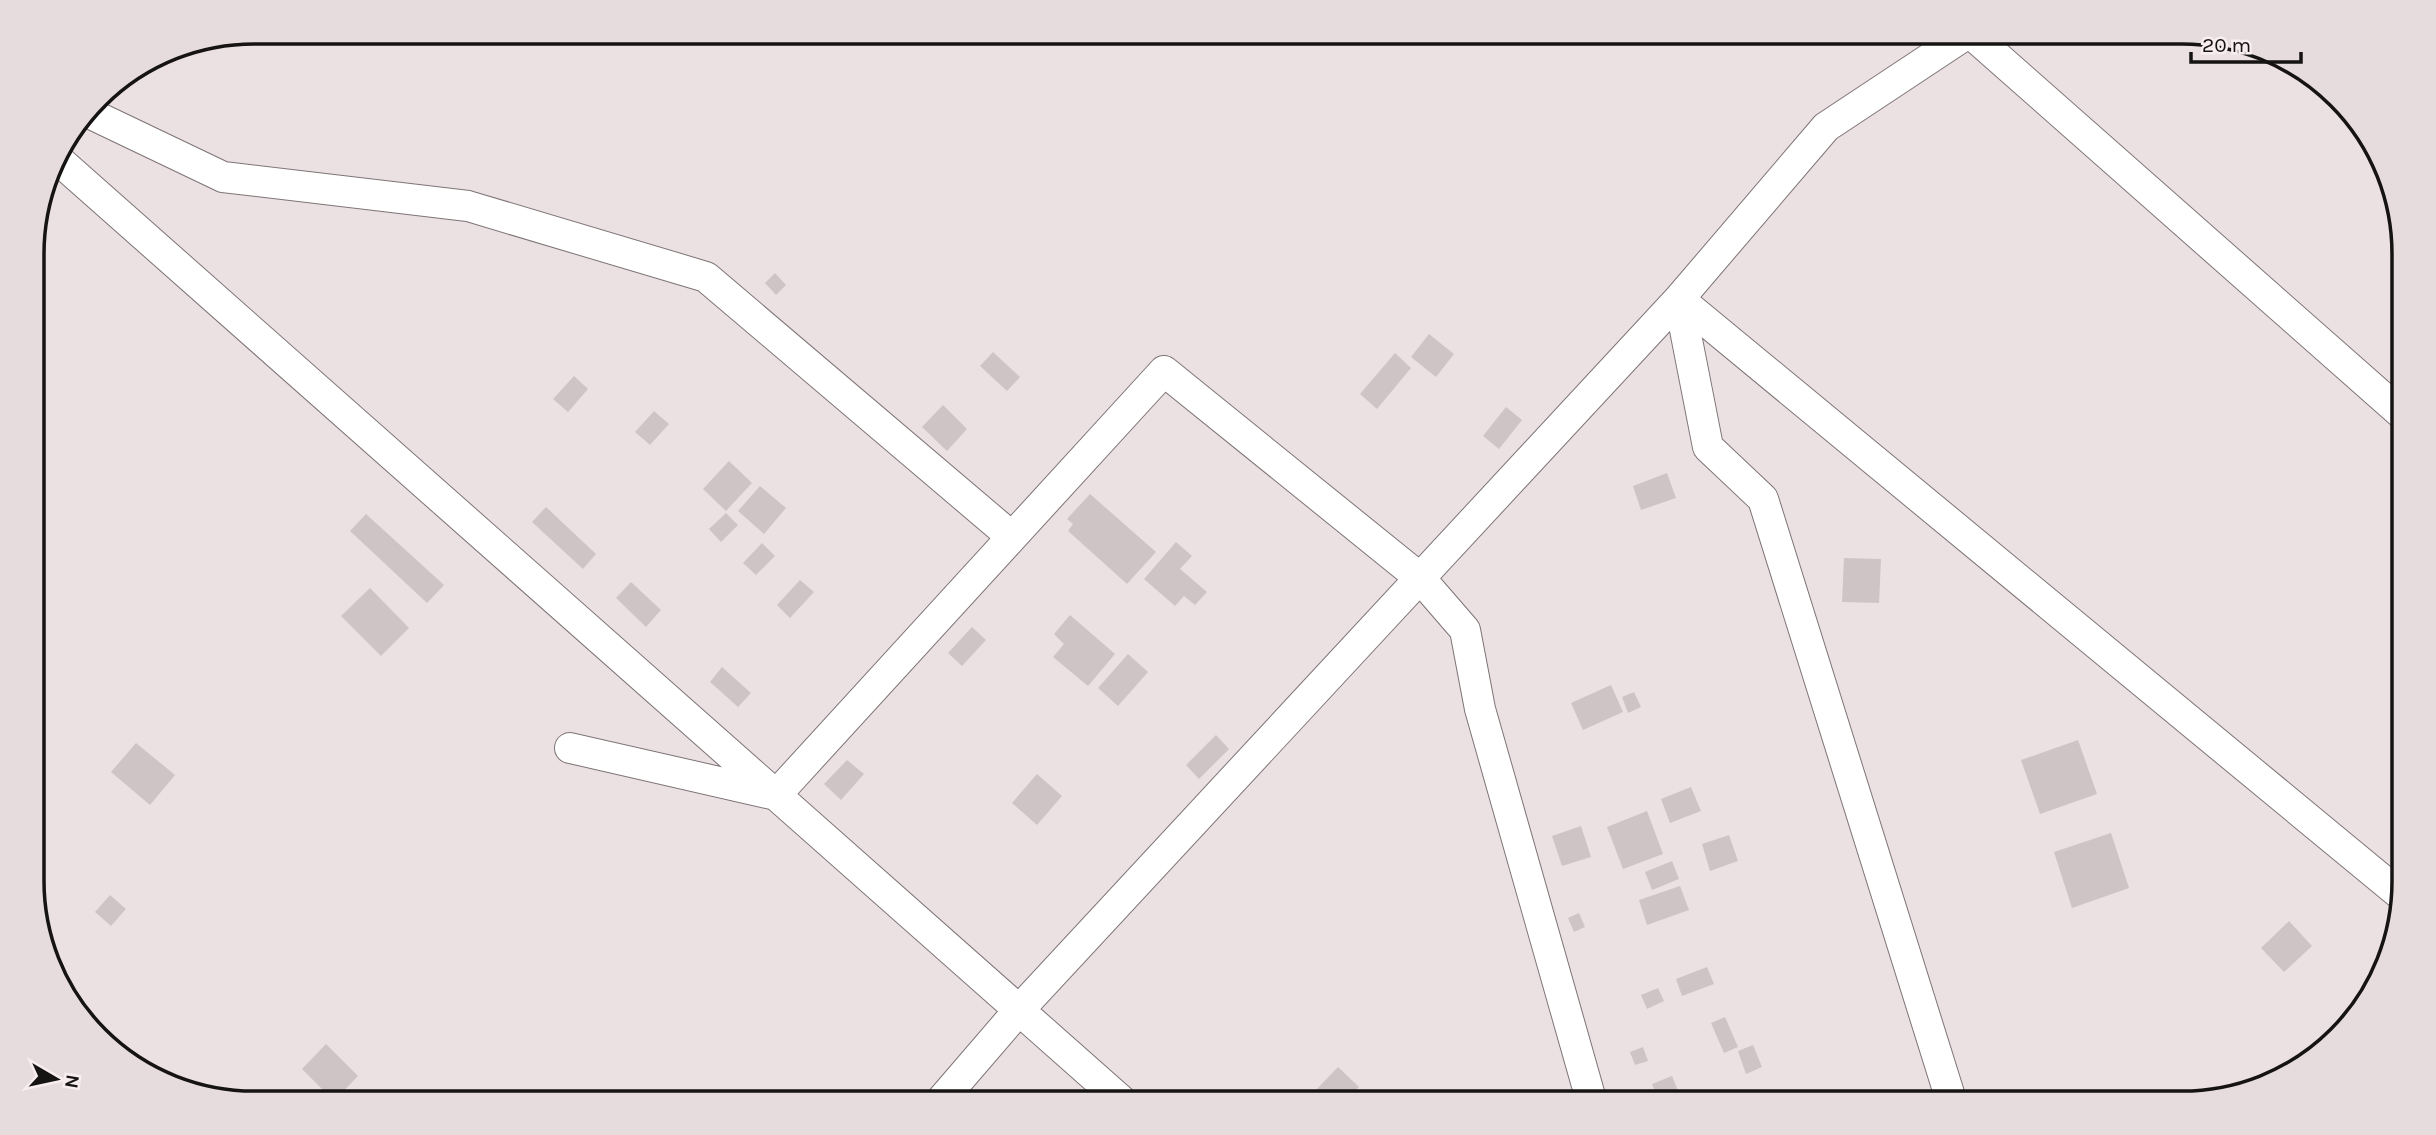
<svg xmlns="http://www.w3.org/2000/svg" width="2436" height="1135" font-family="Karla,sans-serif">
	<rect width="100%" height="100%" fill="#ebe0e2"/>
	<path fill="#cec4c6" d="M 775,273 L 786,285 L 776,295 L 765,283 Z
		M 1429,334 L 1454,354 L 1436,377 L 1411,357 Z
		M 993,352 L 1020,377 L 1007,391 L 980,366 Z
		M 1395,353 L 1411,368 L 1377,409 L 1360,394 Z
		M 574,376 L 588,389 L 568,412 L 553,399 Z
		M 943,405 L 967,429 L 947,451 L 922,427 Z
		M 1506,407 L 1522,420 L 1499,449 L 1483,436 Z
		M 654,411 L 669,424 L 650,445 L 635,432 Z
		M 729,461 L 752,483 L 726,511 L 703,489 Z
		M 1667,473 L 1676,498 L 1641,510 L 1633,486 Z
		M 760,486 L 786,508 L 764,534 L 738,511 Z
		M 1090,494 L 1156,552 L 1127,584 L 1068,531 L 1073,524 L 1067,519 Z
		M 546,507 L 596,554 L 583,569 L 532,522 Z
		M 726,513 L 738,525 L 721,542 L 709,529 Z
		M 366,514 L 444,585 L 427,603 L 350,531 Z
		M 1176,542 L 1192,556 L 1180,569 L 1207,592 L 1195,605 L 1184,596 L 1175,606 L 1144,579 Z
		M 762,543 L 775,556 L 756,575 L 743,563 Z
		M 1844,558 L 1881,559 L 1879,603 L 1842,602 Z
		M 800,580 L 814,592 L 790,618 L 777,605 Z
		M 631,582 L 661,610 L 646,627 L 616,598 Z
		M 370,588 L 409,628 L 381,656 L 341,616 Z
		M 1070,615 L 1115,654 L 1088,686 L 1053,657 L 1064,644 L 1054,634 Z
		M 972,627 L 986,640 L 962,666 L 948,653 Z
		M 1128,654 L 1148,672 L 1118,706 L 1098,688 Z
		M 722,667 L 751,693 L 738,707 L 710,682 Z
		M 1611,685 L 1623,712 L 1583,730 L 1571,703 Z
		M 1634,692 L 1641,707 L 1628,713 L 1622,697 Z
		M 1216,735 L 1229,749 L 1199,779 L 1186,765 Z
		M 2078,740 L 2097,794 L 2040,814 L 2021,760 Z
		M 136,743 L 175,775 L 150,805 L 111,772 Z
		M 847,760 L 864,774 L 841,800 L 824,784 Z
		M 1037,774 L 1062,796 L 1037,825 L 1012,803 Z
		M 1691,787 L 1701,811 L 1670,823 L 1661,799 Z
		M 1647,811 L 1663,854 L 1623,869 L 1607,827 Z
		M 1581,826 L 1591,857 L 1562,866 L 1552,836 Z
		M 2111,833 L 2129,888 L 2072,908 L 2054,852 Z
		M 1729,835 L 1738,861 L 1710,871 L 1702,844 Z
		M 1672,861 L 1679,879 L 1652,890 L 1645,872 Z
		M 1680,886 L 1689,910 L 1647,925 L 1639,900 Z
		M 110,895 L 126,909 L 111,926 L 95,912 Z
		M 1579,913 L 1585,927 L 1574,932 L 1568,918 Z
		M 2289,921 L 2312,946 L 2284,972 L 2261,948 Z
		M 1707,967 L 1714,984 L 1682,996 L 1676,979 Z
		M 1658,988 L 1664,1001 L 1647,1009 L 1641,995 Z
		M 1725,1017 L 1738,1047 L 1724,1053 L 1711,1023 Z
		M 326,1044 L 358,1076 L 334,1101 L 302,1069 Z
		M 1753,1045 L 1762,1067 L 1746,1074 L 1738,1051 Z
		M 1643,1047 L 1648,1061 L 1635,1065 L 1630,1052 Z
		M 1338,1067 L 1359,1087 L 1344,1103 L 1330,1103 L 1316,1090 Z
		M 1672,1076 L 1683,1103 L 1660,1103 L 1652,1084 Z"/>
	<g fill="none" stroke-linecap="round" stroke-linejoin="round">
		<g stroke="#7e7476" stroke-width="32">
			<path id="street" d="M 1968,31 L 2403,415
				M 87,112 L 223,177 L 468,206 L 706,277 L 1012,537
				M 54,156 L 1124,1103
				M 1679,299 L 2402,896
				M 1679,299 L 1708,447 L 1763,499 L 1952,1103
				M 570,748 L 776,795 L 1164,371 L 1420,578 L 1465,630 L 1480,709 L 1592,1103
				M 939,1103 L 1019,1010 L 1679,299 L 1826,127 L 1971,31"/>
		</g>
		<use href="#street" stroke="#fff" stroke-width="30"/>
	</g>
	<path d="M0 0H2436V1135H0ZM254 44H2182A210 210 0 0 1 2392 254V881A210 210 0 0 1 2182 1091H254A210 210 0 0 1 44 881V254A210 210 0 0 1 254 44Z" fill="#e6dcdd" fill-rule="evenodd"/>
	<path fill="none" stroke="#161313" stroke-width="3.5" d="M254 44H2182A210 210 0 0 1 2392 254V881A210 210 0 0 1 2182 1091H254A210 210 0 0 1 44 881V254A210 210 0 0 1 254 44Z"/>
	<g transform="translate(56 1079) rotate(99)" stroke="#f8edef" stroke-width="5" paint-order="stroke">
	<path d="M0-5L12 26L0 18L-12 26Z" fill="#161313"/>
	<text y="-10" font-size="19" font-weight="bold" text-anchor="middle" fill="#161313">N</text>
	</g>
	<path d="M2191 52v10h110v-10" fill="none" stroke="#161313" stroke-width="3.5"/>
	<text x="2202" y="52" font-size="21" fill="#161313" stroke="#f8edef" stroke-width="5" paint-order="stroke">20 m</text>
</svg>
